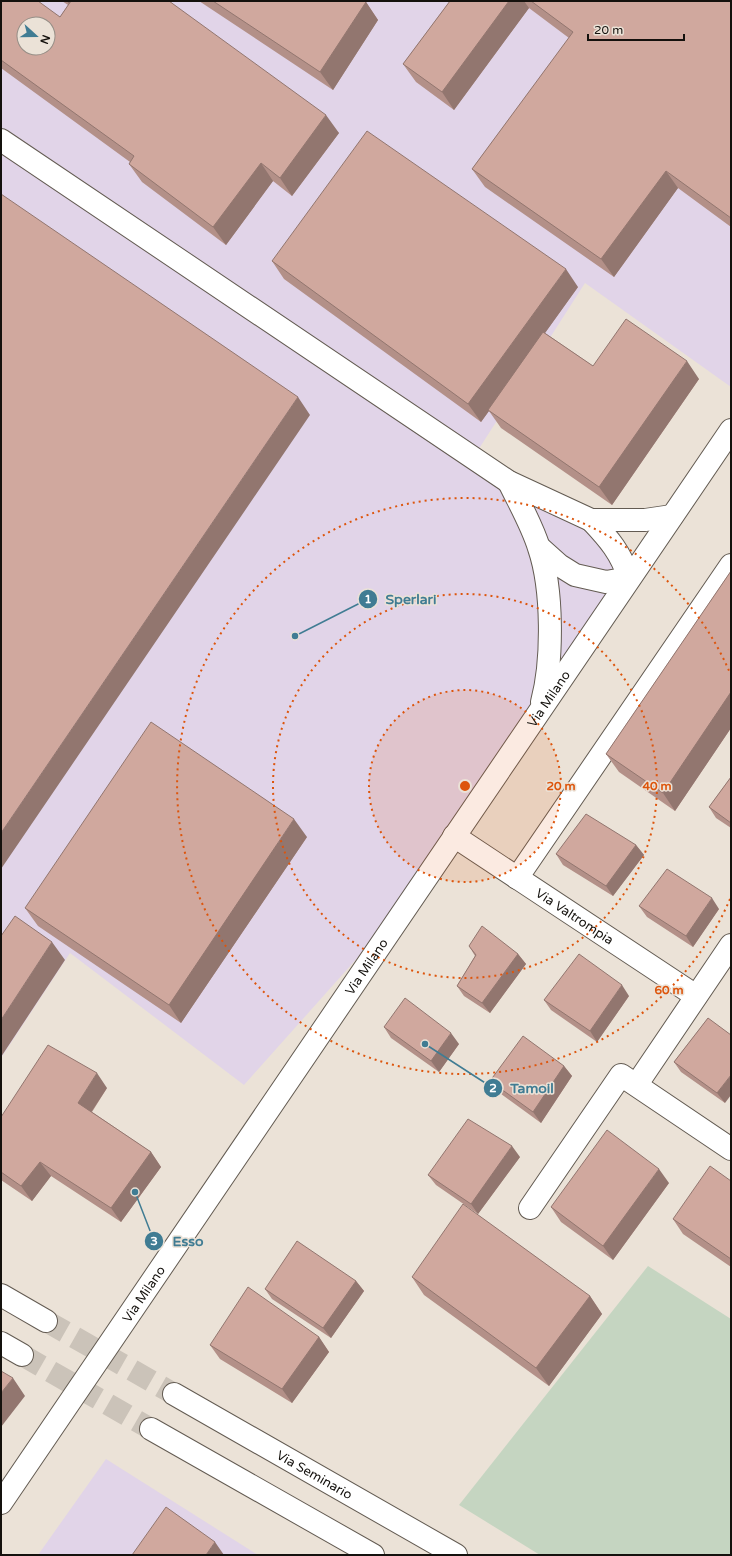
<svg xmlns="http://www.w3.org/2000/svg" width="732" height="1556" font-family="'Varela Round',sans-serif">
	<rect width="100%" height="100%" fill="#ebe2d7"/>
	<path fill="#e1d4e8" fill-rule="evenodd" d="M 1,1 L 731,1 L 731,387 L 585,283 L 473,458 L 639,560 L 417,891 L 244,1085 L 70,953 L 1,1058 ZM 24,24 L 48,24 L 48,48 L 24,48 Z
		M 106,1459 L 258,1555 L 38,1555 Z"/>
	<path fill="#c5d5c1" d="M 648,1266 L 731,1319 L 731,1555 L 540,1555 L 459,1505 Z"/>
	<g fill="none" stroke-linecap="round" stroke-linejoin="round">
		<path stroke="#cbc3b9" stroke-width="22" stroke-dasharray="22 11" stroke-linecap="butt" d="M 46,1321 L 174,1394
			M 22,1355 L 151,1429"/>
		<g stroke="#635b52" stroke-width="24">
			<g id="minor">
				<path id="s1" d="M 454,836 L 696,996"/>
				<path d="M 517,878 L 731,565"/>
				<path d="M 637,1084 L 731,945"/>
				<path d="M 530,1208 L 621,1075 L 731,1149"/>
			</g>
		</g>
		<g stroke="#635b52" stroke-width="24">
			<g id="major">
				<path d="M 1,140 L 509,482 L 591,520 L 645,520 L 672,516"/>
				<path d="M 509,482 C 519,503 532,525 539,548 C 553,589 553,661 542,702"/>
				<path d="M 591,520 C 609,539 621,553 629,578"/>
				<path d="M 540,548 L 559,565 L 575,575 L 606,582 L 629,578"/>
				<path d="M 1,1295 L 46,1321"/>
				<path d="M 1,1343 L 22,1355"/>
				<path id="s2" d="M 174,1394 L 456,1555"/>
				<path d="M 151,1429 L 373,1555"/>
				<path id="s3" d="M 1,1503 L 731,430"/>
			</g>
		</g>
		<use href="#minor" stroke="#fff" stroke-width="22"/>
		<use href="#major" stroke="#fff" stroke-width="22"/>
	</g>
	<path fill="#b39088" d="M 1,1 L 60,17 L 68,5 L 62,1 L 169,1 L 339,133 L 292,196 L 273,181 L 226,245 L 142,182 L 129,164 L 130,162 L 1,68 Z
		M 199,1 L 364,1 L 366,2 L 378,20 L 333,90 Z
		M 450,1 L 731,1 L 731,227 L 678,188 L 614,277 L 485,187 L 472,169 L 569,38 L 529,8 L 454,110 L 416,82 L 403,64 Z
		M 272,261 L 578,287 L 545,333 L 593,366 L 699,379 L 612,505 L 501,428 L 489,411 L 481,422 L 284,279 Z
		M 731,571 L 731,728 L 675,811 L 619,772 L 606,754 Z
		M 731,777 L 731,828 L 716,818 L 709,807 Z
		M 307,837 L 181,1023 L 38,926 L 25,908 Z
		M 636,845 L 644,855 L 613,896 L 563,865 L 556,854 Z
		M 639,906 L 719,909 L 693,947 L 647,917 Z
		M 469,946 L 518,954 L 526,964 L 490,1013 L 464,996 L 457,986 L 475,956 Z
		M 629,996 L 597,1042 L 551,1010 L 544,1000 Z
		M 708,1018 L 725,1103 L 681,1072 L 674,1062 Z
		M 384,1027 L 459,1044 L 439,1072 L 391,1038 Z
		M 564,1066 L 572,1076 L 541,1123 L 497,1091 L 490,1081 Z
		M 107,1088 L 92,1112 L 151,1152 L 161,1167 L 121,1222 L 51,1176 L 32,1201 L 1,1180 L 1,1117 Z
		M 520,1157 L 478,1214 L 436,1185 L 428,1175 Z
		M 731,1181 L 731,1267 L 683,1234 L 673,1219 Z
		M 669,1183 L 613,1260 L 561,1222 L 551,1207 Z
		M 412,1277 L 590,1296 L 602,1314 L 549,1386 L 424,1295 Z
		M 356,1281 L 364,1291 L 331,1338 L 272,1299 L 265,1289 Z
		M 319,1337 L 329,1352 L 292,1403 L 220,1359 L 210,1345 Z"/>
	<path fill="#92766f" d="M 67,1 L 76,1 L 72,8 Z
		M 509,1 L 524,1 L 529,8 L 454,110 L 442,92 Z
		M 366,2 L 378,20 L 333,90 L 320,72 Z
		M 326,115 L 339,133 L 292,196 L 280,178 Z
		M 261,163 L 273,181 L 226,245 L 213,227 Z
		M 666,171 L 678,188 L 614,277 L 601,259 Z
		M 566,269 L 578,287 L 481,422 L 468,404 Z
		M 687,361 L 699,379 L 612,505 L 599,487 Z
		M 298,397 L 310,415 L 1,869 L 1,833 Z
		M 731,692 L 731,728 L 675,811 L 663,793 Z
		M 294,819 L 307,837 L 181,1023 L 169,1005 Z
		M 636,845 L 644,855 L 613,896 L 606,886 Z
		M 712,898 L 719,909 L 693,947 L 686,936 Z
		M 52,942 L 65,960 L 1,1057 L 1,1020 Z
		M 518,954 L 526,964 L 490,1013 L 482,1003 Z
		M 622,985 L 629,996 L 597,1042 L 590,1031 Z
		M 451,1033 L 459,1044 L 439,1072 L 431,1061 Z
		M 564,1066 L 572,1076 L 541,1123 L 533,1112 Z
		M 97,1073 L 107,1088 L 88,1117 L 78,1103 Z
		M 731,1075 L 731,1095 L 725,1103 L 717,1093 Z
		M 512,1146 L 520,1157 L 478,1214 L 471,1204 Z
		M 151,1152 L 161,1167 L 121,1222 L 111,1208 Z
		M 40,1162 L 51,1176 L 32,1201 L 21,1186 Z
		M 659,1169 L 669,1183 L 613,1260 L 603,1246 Z
		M 356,1281 L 364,1291 L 331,1338 L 323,1328 Z
		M 590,1296 L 602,1314 L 549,1386 L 536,1368 Z
		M 319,1337 L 329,1352 L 292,1403 L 282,1389 Z
		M 13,1378 L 25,1396 L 1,1427 L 1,1393 Z
		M 215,1542 L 224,1555 L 206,1555 Z"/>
	<path fill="#d0a89e" stroke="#92766f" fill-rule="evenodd" d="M 1,1 L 38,1 L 60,17 L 71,1 L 169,1 L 326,115 L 280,178 L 261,163 L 213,227 L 129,164 L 134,156 L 1,60 ZM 24,24 L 48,24 L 48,48 L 24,48 Z
		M 213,1 L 364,1 L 366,2 L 320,72 Z
		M 450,1 L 509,1 L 442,92 L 403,64 Z
		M 531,1 L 731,1 L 731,218 L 666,171 L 601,259 L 472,169 L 573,32 Z
		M 367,131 L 566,269 L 468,404 L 272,261 Z
		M 1,194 L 298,397 L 1,833 Z
		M 626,319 L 687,361 L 599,487 L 488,410 L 543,332 L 593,366 Z
		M 731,571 L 731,692 L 663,793 L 606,754 Z
		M 151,722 L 294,819 L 169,1005 L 25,908 Z
		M 731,777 L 731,823 L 709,807 Z
		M 586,814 L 636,845 L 606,886 L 556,854 Z
		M 667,869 L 712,898 L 686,936 L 639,906 Z
		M 15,916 L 52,942 L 1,1020 L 1,936 Z
		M 482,926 L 518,954 L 482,1003 L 457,986 L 476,955 L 469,946 Z
		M 579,954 L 622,985 L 590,1031 L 544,1000 Z
		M 405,998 L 451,1033 L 431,1061 L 384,1027 Z
		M 708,1018 L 731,1035 L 731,1075 L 717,1093 L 674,1062 Z
		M 523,1036 L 564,1066 L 533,1112 L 490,1081 Z
		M 48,1045 L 97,1073 L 78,1103 L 151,1152 L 111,1208 L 40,1162 L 21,1186 L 1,1172 L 1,1117 Z
		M 468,1119 L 512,1146 L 471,1204 L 428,1175 Z
		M 607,1130 L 659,1169 L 603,1246 L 551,1207 Z
		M 710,1166 L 731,1181 L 731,1259 L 673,1219 Z
		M 463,1204 L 590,1296 L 536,1368 L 412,1277 Z
		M 297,1241 L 356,1281 L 323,1328 L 265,1289 Z
		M 248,1287 L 319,1337 L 282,1389 L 210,1345 Z
		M 1,1371 L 13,1378 L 1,1393 Z
		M 166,1507 L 215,1542 L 206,1555 L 132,1555 Z"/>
	<circle cx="465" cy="786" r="96" fill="#dd550c" fill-opacity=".12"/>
	<g fill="none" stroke="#dd550c" stroke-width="2" stroke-dasharray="2 4">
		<circle cx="465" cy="786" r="96"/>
		<circle cx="465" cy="786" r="192"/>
		<path d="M730 899A288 288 0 1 1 730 673"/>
	</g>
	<g text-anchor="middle" stroke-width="3" stroke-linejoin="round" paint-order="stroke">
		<g font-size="13" fill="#14110d" stroke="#ebe2d7">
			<text dy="5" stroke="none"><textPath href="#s3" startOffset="973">Via Milano</textPath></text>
			<text dy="5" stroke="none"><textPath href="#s1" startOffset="145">Via Valtrompia</textPath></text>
			<text dy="5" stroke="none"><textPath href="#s3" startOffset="649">Via Milano</textPath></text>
			<text dy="5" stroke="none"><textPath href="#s3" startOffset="253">Via Milano</textPath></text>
			<text dy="5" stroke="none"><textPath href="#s2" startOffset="162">Via Seminario</textPath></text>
		</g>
	</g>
	<circle cx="465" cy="786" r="6" fill="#dd550c" stroke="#ebe2d7" stroke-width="2"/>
	<g font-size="12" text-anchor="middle" font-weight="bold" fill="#dd550c" stroke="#ebe2d7" stroke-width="3" stroke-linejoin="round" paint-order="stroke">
		<text x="561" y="790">20 m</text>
		<text x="657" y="790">40 m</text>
		<text x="669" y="994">60 m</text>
	</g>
	<path fill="none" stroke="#407c93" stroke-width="1.5" d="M295 636L368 599M425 1044L493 1088M135 1192L154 1241"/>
	<g fill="#407c93" stroke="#ebe2d7" stroke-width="1.5">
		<circle cx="295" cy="636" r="4"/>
		<circle cx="425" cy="1044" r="4"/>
		<circle cx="135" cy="1192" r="4"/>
		<circle cx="368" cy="599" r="10"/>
		<circle cx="493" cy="1088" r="10"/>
		<circle cx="154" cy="1241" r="10"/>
	</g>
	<g font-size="12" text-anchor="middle" font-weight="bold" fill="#fff">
		<text x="368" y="603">1</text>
		<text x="493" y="1092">2</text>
		<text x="154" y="1245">3</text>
	</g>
	<g font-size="14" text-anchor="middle" font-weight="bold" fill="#407c93" stroke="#ebe2d7" stroke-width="3" stroke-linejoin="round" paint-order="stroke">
		<text x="411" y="604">Sperlari</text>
		<text x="532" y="1093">Tamoil</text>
		<text x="188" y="1246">Esso</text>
	</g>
	<rect width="732" height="1556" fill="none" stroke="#14110d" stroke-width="4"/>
	<g transform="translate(36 36) rotate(111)"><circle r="19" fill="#ebe2d7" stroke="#958e86"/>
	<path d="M0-3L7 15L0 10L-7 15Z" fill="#407c93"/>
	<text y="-6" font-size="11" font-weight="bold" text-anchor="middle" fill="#14110d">N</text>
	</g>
	<path d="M588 34v6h96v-6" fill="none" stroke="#14110d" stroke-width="2"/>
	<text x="594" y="34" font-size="12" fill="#14110d" stroke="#ebe2d7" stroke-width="3" paint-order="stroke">20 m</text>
</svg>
